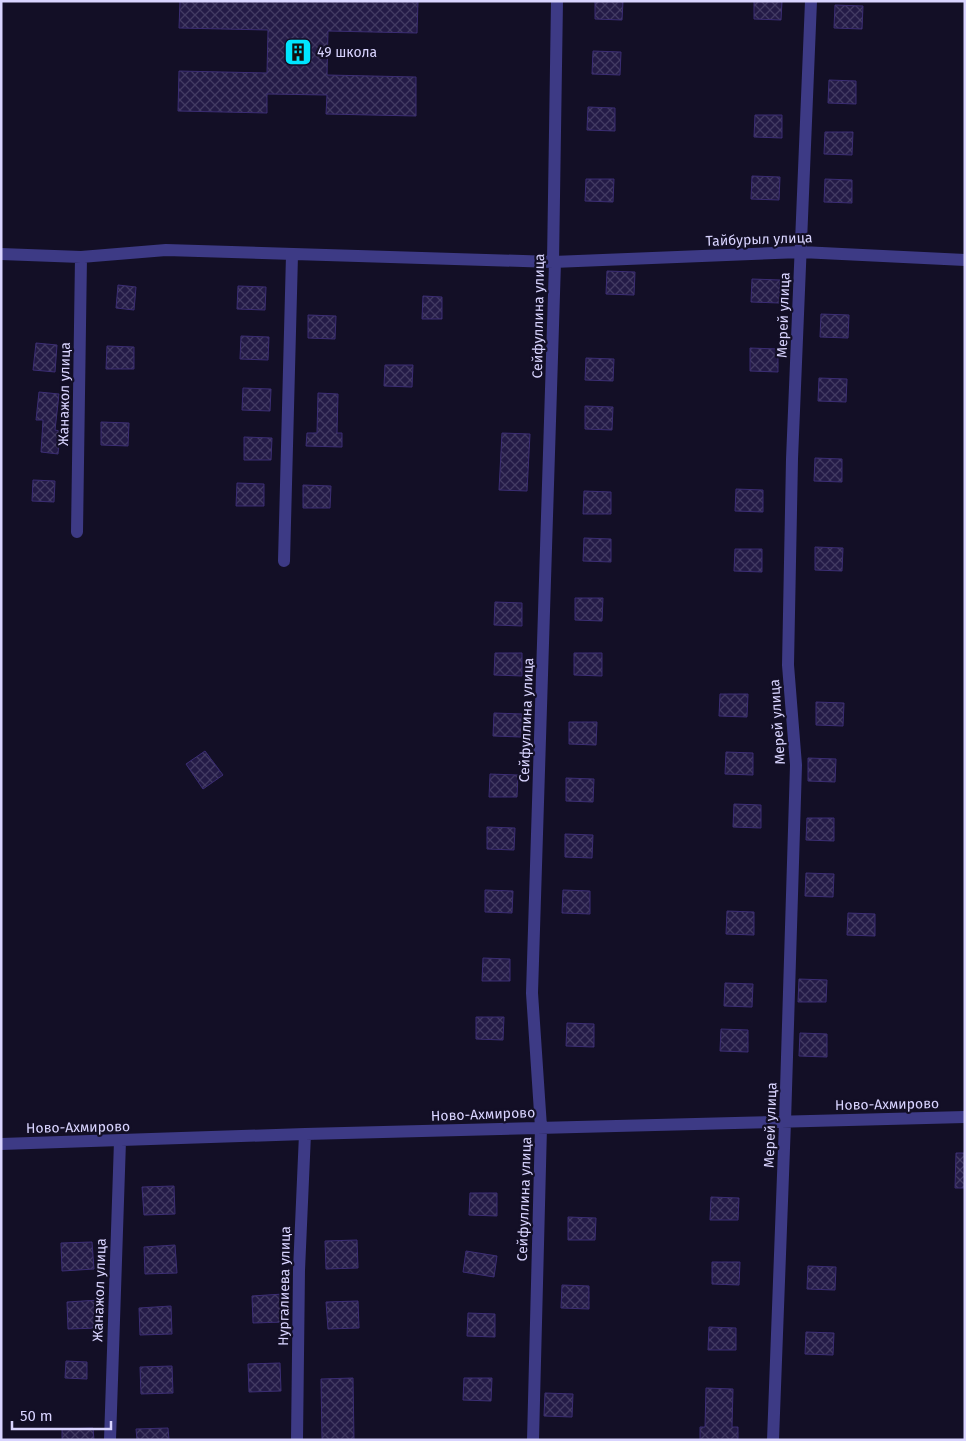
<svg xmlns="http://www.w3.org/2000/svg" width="966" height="1441" font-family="'Fira Sans',sans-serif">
	<defs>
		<pattern id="building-cross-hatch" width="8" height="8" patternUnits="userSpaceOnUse" patternTransform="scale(1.25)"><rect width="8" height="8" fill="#241b47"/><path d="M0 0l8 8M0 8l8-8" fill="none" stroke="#433b63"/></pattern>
	</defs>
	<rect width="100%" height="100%" fill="#130f26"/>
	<path fill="url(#building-cross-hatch)" stroke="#3b2d73" d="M 180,1 L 418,1 L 417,33 L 328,31 L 327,75 L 416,77 L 416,116 L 326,114 L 327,95 L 267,94 L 267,113 L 178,111 L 179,71 L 267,73 L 268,30 L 179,28 Z
		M 595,1 L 623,1 L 622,20 L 595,19 Z
		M 754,1 L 782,1 L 781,20 L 754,19 Z
		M 835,5 L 863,6 L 862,29 L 834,28 Z
		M 593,51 L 621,52 L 620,75 L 592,74 Z
		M 829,80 L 856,81 L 856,104 L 828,103 Z
		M 588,107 L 615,108 L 615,131 L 587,130 Z
		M 755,115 L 782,115 L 782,138 L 754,137 Z
		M 825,132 L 853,132 L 852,155 L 824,154 Z
		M 752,176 L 780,177 L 779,200 L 751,199 Z
		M 586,179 L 614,179 L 613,202 L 585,201 Z
		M 825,179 L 852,180 L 852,203 L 824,202 Z
		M 607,271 L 635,272 L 634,295 L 606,294 Z
		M 752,279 L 780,280 L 779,303 L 751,302 Z
		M 118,285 L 136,287 L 134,310 L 116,308 Z
		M 238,286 L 266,287 L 265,310 L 237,309 Z
		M 423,296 L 442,297 L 442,319 L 422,319 Z
		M 821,314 L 849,315 L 848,338 L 820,337 Z
		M 308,315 L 336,316 L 335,339 L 308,338 Z
		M 241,336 L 269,337 L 268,360 L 240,359 Z
		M 36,343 L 57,345 L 55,372 L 33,370 Z
		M 107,346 L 134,347 L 134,369 L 106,369 Z
		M 750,348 L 778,349 L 778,372 L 750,371 Z
		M 586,358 L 614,359 L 613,381 L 585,380 Z
		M 385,365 L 413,365 L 412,387 L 384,386 Z
		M 819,378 L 847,379 L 846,402 L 818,401 Z
		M 243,388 L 271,389 L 270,411 L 242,410 Z
		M 39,392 L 59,394 L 55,430 L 60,431 L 58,454 L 41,452 L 43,420 L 36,420 Z
		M 318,393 L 338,394 L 337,433 L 342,433 L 342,447 L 306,446 L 307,433 L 317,433 Z
		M 585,406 L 613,407 L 612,430 L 585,429 Z
		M 101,422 L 129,423 L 128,446 L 101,445 Z
		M 502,433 L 530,434 L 527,491 L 499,490 Z
		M 244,437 L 272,438 L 271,460 L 244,460 Z
		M 815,458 L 842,459 L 842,482 L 814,481 Z
		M 33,480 L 55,481 L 54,502 L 32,501 Z
		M 237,483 L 264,484 L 264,506 L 236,506 Z
		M 303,485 L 331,486 L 330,508 L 303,508 Z
		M 736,489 L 763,490 L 763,512 L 735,511 Z
		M 584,491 L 611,492 L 611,514 L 583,514 Z
		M 584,538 L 611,539 L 611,562 L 583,561 Z
		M 815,547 L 843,548 L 842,571 L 815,570 Z
		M 735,549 L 762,549 L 762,572 L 734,571 Z
		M 575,598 L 603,598 L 602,621 L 575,620 Z
		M 495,602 L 522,603 L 522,626 L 494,625 Z
		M 495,653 L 522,653 L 522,676 L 494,675 Z
		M 574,653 L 602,653 L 602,676 L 574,675 Z
		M 720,694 L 748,694 L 747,717 L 719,716 Z
		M 816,702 L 844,703 L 843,726 L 816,725 Z
		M 494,713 L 522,714 L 521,737 L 493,736 Z
		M 569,722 L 597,722 L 596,745 L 569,744 Z
		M 205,751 L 223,775 L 203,789 L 186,764 Z
		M 726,752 L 753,753 L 753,775 L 725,774 Z
		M 808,758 L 836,759 L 835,782 L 808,781 Z
		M 490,774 L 518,775 L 517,797 L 489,797 Z
		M 566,778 L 594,779 L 593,802 L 566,801 Z
		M 734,804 L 761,805 L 761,828 L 733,827 Z
		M 807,818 L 834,818 L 834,841 L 806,840 Z
		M 487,827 L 515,828 L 514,850 L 487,849 Z
		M 565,834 L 593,835 L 592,858 L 565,857 Z
		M 806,873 L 834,874 L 833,897 L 805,896 Z
		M 485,890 L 513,891 L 512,913 L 485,912 Z
		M 563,890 L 590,891 L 590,914 L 562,913 Z
		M 727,911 L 754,912 L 754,935 L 726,934 Z
		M 848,913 L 875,914 L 875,936 L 847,935 Z
		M 483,958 L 510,959 L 510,981 L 482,981 Z
		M 799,979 L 827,980 L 826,1002 L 798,1002 Z
		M 725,983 L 753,984 L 752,1007 L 724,1006 Z
		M 476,1017 L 504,1017 L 503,1040 L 476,1039 Z
		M 567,1023 L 594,1024 L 594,1047 L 566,1046 Z
		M 721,1029 L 748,1030 L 748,1052 L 720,1051 Z
		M 800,1033 L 827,1034 L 827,1057 L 799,1056 Z
		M 956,1153 L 965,1153 L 965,1188 L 955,1188 Z
		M 174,1186 L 175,1214 L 144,1215 L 142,1187 Z
		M 470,1193 L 497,1193 L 497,1216 L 469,1215 Z
		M 711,1197 L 739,1198 L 738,1220 L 710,1220 Z
		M 568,1217 L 596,1218 L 595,1240 L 568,1240 Z
		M 357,1240 L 358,1268 L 326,1269 L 325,1241 Z
		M 92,1242 L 94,1269 L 62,1271 L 61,1243 Z
		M 175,1245 L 177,1273 L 145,1274 L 144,1247 Z
		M 466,1251 L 497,1256 L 494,1277 L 463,1272 Z
		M 712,1262 L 740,1262 L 739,1285 L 712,1284 Z
		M 808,1266 L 836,1267 L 835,1290 L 807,1289 Z
		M 562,1285 L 589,1286 L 589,1309 L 561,1308 Z
		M 283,1294 L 285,1322 L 253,1323 L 252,1296 Z
		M 99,1300 L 100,1328 L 68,1329 L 67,1302 Z
		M 358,1301 L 359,1328 L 328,1329 L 326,1302 Z
		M 171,1306 L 172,1334 L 140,1335 L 139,1308 Z
		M 468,1313 L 495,1314 L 495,1337 L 467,1336 Z
		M 709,1327 L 736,1328 L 736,1350 L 708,1350 Z
		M 806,1332 L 834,1333 L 833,1355 L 805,1354 Z
		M 66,1361 L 87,1362 L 87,1379 L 65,1378 Z
		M 280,1363 L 281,1391 L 249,1392 L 248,1364 Z
		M 172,1366 L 173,1393 L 141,1394 L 140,1367 Z
		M 353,1378 L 354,1440 L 322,1440 L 321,1379 Z
		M 464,1378 L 492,1378 L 491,1401 L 463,1400 Z
		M 706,1388 L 733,1389 L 732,1427 L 738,1427 L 738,1440 L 700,1440 L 700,1427 L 705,1427 Z
		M 545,1393 L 573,1394 L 572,1417 L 544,1416 Z
		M 93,1428 L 94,1440 L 62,1440 L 62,1429 Z
		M 168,1428 L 169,1440 L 137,1440 L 136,1429 Z"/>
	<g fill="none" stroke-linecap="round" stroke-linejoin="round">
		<path stroke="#3d3a85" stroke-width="12" d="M 1,254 L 81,257 L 166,250 L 553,262 L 801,252 L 965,260
			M 77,532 L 81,257
			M 284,561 L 292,255
			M 1,1144 L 305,1134 L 965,1117
			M 110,1440 L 120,1141
			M 297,1440 L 299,1270 L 305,1134
			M 533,1440 L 541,1127 L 532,993 L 555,262 L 553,262 L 557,1
			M 773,1440 L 785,1122 L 796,765 L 788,665 L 792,459 L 811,1"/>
	</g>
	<defs>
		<g id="building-square" transform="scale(1.4375)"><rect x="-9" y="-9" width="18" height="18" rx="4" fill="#00e5ff" stroke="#130f26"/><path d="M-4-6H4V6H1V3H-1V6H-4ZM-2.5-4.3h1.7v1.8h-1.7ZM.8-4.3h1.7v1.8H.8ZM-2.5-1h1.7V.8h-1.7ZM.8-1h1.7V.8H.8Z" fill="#111"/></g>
	</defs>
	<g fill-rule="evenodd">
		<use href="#building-square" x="298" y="52"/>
	</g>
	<g text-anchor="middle" stroke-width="4.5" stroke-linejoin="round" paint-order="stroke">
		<g font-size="14" fill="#d9d4ff" stroke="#130f26" text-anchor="start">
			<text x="317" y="57">49 школа</text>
		</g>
		<g font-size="14" fill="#d9d4ff" stroke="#130f26">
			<text transform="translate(759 239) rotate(-2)" y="5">Тайбурыл улица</text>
			<text transform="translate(783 315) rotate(-88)" y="5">Мерей улица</text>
			<text transform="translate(538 316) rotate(-89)" y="5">Сейфуллина улица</text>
			<text transform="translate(64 394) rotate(-89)" y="5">Жанажол улица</text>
			<text transform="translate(526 720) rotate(-88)" y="5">Сейфуллина улица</text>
			<text transform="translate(777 722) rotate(-94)" y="5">Мерей улица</text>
			<text transform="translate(887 1104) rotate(-1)" y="5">Ново-Ахмирово</text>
			<text transform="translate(483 1114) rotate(-2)" y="5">Ново-Ахмирово</text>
			<text transform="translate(770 1125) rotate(-88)" y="5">Мерей улица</text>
			<text transform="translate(78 1127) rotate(-1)" y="5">Ново-Ахмирово</text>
			<text transform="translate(524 1199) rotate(-88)" y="5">Сейфуллина улица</text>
			<text transform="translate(284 1286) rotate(-89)" y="5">Нургалиева улица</text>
			<text transform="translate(99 1290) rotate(-88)" y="5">Жанажол улица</text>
		</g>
	</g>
	<rect width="966" height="1441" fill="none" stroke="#d9d4ff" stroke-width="5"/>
	<path d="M12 1421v8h99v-8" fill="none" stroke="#d9d4ff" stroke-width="2.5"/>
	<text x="20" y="1421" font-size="15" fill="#d9d4ff" stroke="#130f26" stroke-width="4" paint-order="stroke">50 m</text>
</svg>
